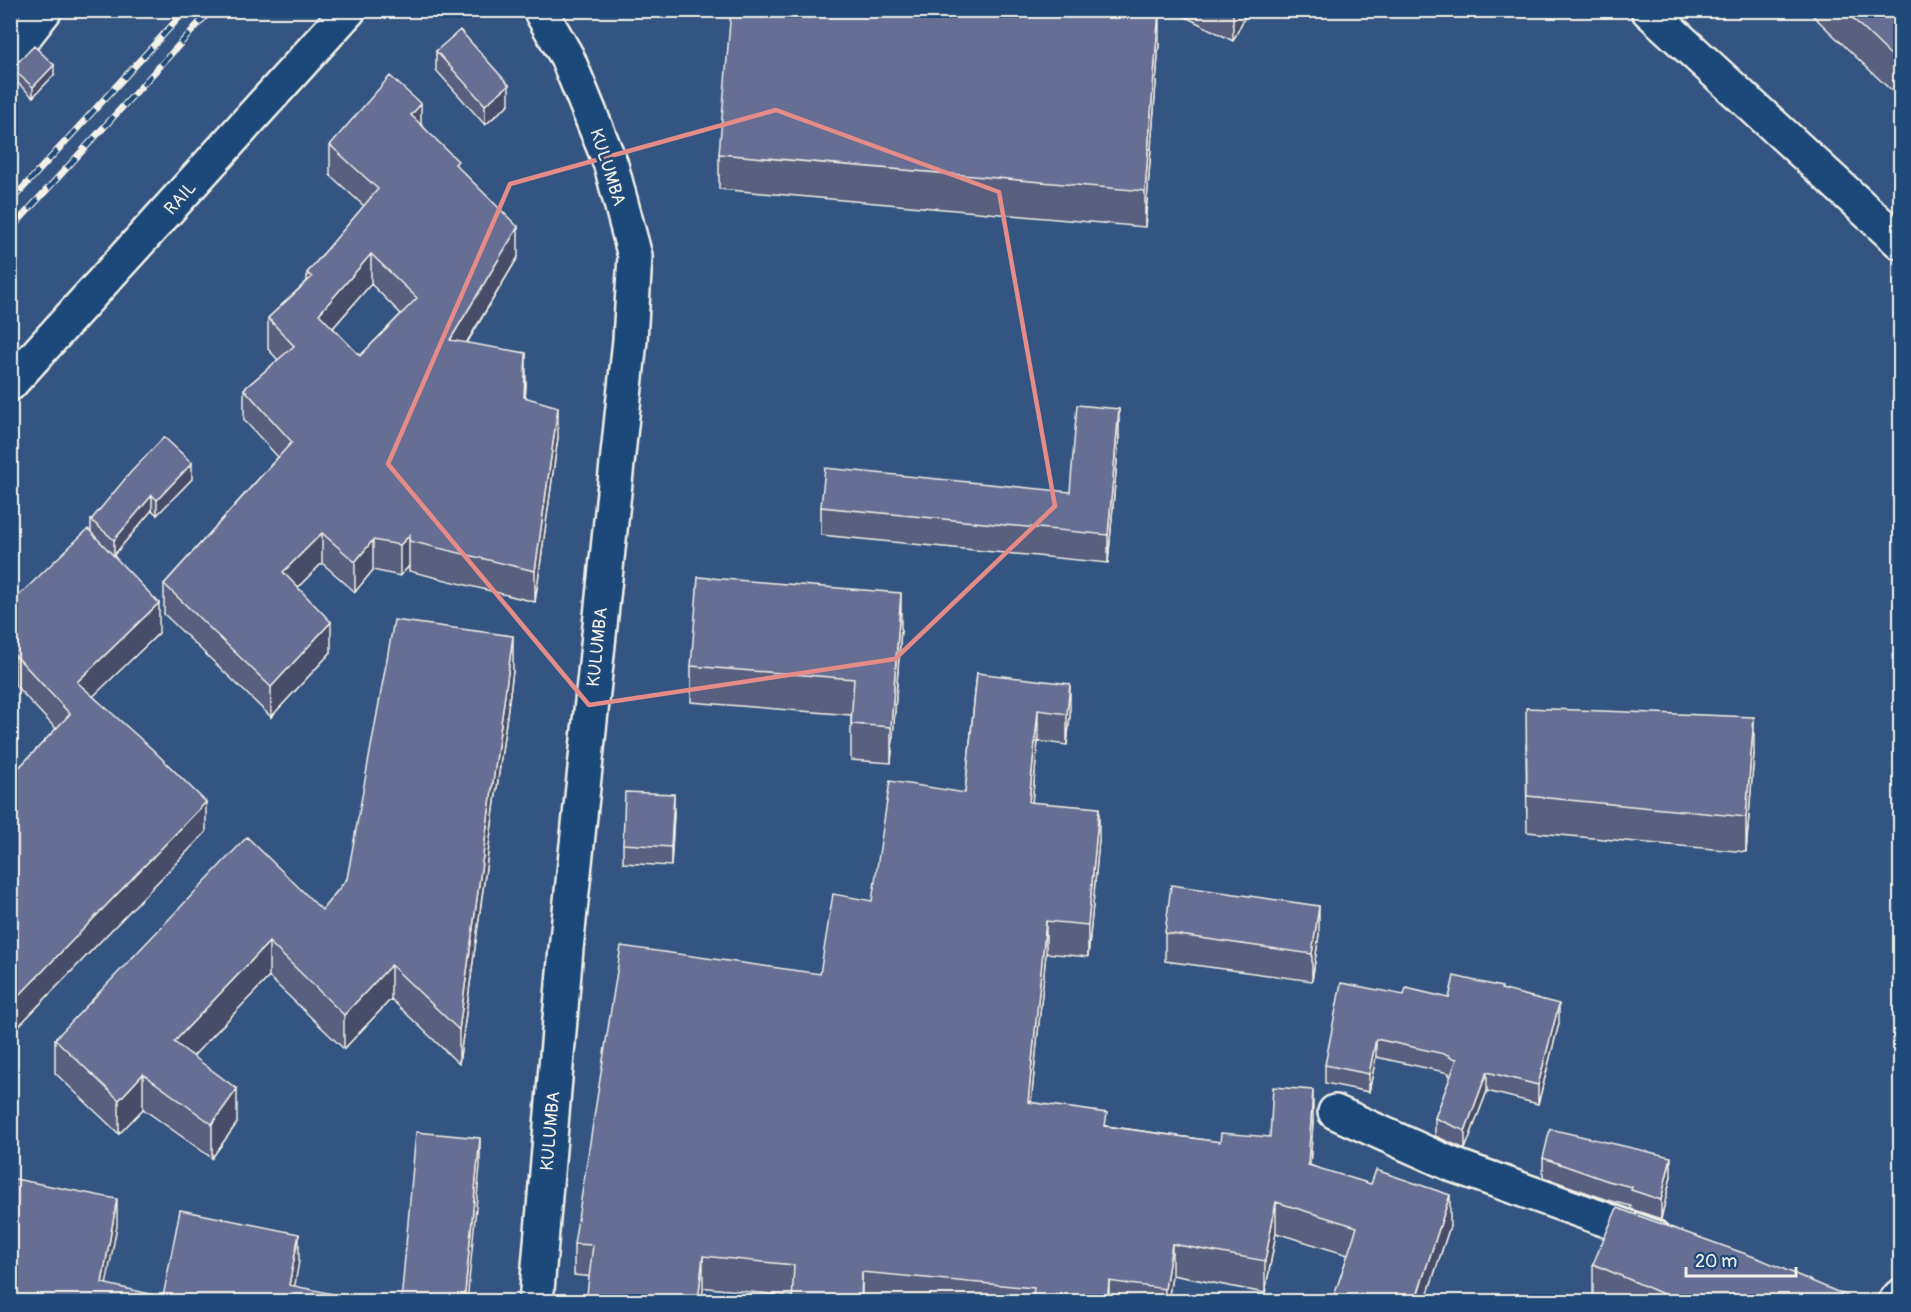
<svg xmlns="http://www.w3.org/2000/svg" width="1911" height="1312" font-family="Pangolin,sans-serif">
	<rect width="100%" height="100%" fill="#345582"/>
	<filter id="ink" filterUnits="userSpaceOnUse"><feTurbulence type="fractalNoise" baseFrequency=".0167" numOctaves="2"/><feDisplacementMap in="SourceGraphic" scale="12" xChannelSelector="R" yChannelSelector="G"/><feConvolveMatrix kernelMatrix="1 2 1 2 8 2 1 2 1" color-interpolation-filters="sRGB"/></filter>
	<g filter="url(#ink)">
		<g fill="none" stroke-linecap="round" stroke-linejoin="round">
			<g stroke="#f4f1e8" stroke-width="38">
				<path id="minor" d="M 1648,10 L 1900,242
					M 10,55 L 45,10
					M 1335,1112 L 1453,1165 L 1654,1237
					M 1895,1302 L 1900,1296"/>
			</g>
			<g stroke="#f4f1e8" stroke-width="38">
				<path id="tertiary" d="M 536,1302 L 566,949 L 630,340 L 635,256 L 611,165 L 567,57 L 540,10"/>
			</g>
			<g stroke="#f4f1e8" stroke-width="38">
				<path id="primary" d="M 10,384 L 349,10"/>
			</g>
			<use href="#minor" stroke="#1f4a7a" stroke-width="33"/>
			<use href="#tertiary" stroke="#1f4a7a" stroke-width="33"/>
			<use href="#primary" stroke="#1f4a7a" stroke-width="33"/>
			<g stroke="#f4f1e8" stroke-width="7">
				<path id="rail" d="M 10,202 L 186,10
					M 10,230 L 211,10"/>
			</g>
			<use href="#rail" stroke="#1f4a7a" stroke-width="4.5" stroke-dasharray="14" stroke-linecap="butt"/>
		</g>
		<path fill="#585f7f" stroke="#f4f1e8" stroke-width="1.5" fill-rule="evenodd" d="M 1172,10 L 1248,10 L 1233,41 Z
			M 1807,10 L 1900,10 L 1900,99 Z
			M 1159,43 L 1145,227 L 719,189 L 719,154 Z
			M 436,51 L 509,104 L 485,125 L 436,70 Z
			M 10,64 L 54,75 L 33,97 L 10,76 Z
			M 421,124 L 458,168 L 518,257 L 467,343 L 526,384 L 525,397 L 558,437 L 535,602 L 409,571 L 409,566 L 400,576 L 373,570 L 355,592 L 322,563 L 298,587 L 331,652 L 271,717 L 164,614 L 164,584 L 278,457 L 244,420 L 244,389 L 278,360 L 268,349 L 268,318 L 307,281 L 307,273 L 364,206 L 330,175 L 330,145 ZM 371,284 L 401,314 L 360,356 L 333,328 Z
			M 1119,437 L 1108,563 L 821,535 L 821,507 L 1070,492 Z
			M 192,479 L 157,515 L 152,510 L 114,555 L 159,633 L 93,696 L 206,832 L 10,1035 L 10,777 L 56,729 L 15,685 L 10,604 L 91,532 L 91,520 Z
			M 901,629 L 891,763 L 851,760 L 851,715 L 691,702 L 691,666 Z
			M 513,671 L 459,1064 L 391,999 L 344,1049 L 269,977 L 193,1056 L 237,1123 L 212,1158 L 143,1109 L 119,1134 L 55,1073 L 55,1039 L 322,910 Z
			M 977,673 L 1070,715 L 1067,745 L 1038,741 L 1032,802 L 1099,840 L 1088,957 L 1046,953 L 1031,1102 L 1107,1126 L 1220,1142 L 1270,1137 L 1313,1121 L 1310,1165 L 1450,1226 L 1425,1302 L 1332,1302 L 1348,1255 L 1276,1233 L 1265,1293 L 1172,1275 L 1168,1302 L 792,1302 L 792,1296 L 574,1275 L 574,1244 L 820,974 L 872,901 L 965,793 Z
			M 1526,744 L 1754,753 L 1746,852 L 1527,832 Z
			M 674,813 L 671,866 L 623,863 L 623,844 Z
			M 1165,933 L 1319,934 L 1312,981 L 1165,961 Z
			M 1502,989 L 1559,1023 L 1538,1104 L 1487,1091 L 1465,1149 L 1435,1136 L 1435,1118 L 1451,1076 L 1449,1075 L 1449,1073 L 1376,1057 L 1369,1092 L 1325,1083 L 1325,1065 L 1404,995 L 1449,998 Z
			M 1543,1158 L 1671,1176 L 1661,1219 L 1631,1209 L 1631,1206 L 1608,1200 L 1543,1177 Z
			M 1593,1264 L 1861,1302 L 1598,1302 L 1593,1300 Z"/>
		<path fill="#474d68" stroke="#f4f1e8" stroke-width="1.5" d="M 1159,10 L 1159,43 L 1145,227 L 1145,191 Z
			M 1233,10 L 1248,10 L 1233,41 Z
			M 54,65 L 54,75 L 33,97 L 33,87 Z
			M 509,85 L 509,104 L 485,125 L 485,105 Z
			M 421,104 L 421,134 L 411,115 Z
			M 518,227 L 518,257 L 450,370 L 450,340 Z
			M 371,254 L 371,284 L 319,344 L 319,314 Z
			M 526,353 L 526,384 L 524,427 L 524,397 Z
			M 558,407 L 558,437 L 535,602 L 535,571 Z
			M 1119,409 L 1119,437 L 1108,563 L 1108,535 Z
			M 192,463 L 192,479 L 157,515 L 157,500 Z
			M 152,495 L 152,510 L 114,555 L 114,540 Z
			M 322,533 L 322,563 L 283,602 L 283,572 Z
			M 410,535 L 409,541 L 409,566 L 400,576 L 400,545 Z
			M 373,540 L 373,570 L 355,592 L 355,562 Z
			M 901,593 L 901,629 L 891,763 L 891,727 Z
			M 159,603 L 159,633 L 77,712 L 77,682 Z
			M 331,622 L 331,652 L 271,717 L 271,687 Z
			M 513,636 L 513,671 L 459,1064 L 459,1030 Z
			M 15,655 L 15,685 L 10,690 L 10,661 Z
			M 1070,684 L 1070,715 L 1067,745 L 1067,714 Z
			M 1038,710 L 1038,741 L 1029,833 L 1029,802 Z
			M 1754,717 L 1754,753 L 1746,852 L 1746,817 Z
			M 674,794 L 674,813 L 671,866 L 671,847 Z
			M 206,802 L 206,832 L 10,1035 L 10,1005 Z
			M 1099,808 L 1099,840 L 1088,957 L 1088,925 Z
			M 1319,906 L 1319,934 L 1312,981 L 1312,954 Z
			M 1046,921 L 1046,953 L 1028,1133 L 1028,1102 Z
			M 269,942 L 269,977 L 174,1076 L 174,1042 Z
			M 391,965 L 391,999 L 344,1049 L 344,1015 Z
			M 1559,1004 L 1559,1023 L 1538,1104 L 1538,1085 Z
			M 1376,1039 L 1376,1057 L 1369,1092 L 1369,1074 Z
			M 1487,1072 L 1487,1091 L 1465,1149 L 1465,1131 Z
			M 143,1074 L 143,1109 L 119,1134 L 119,1100 Z
			M 237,1089 L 237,1123 L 212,1158 L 212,1124 Z
			M 1313,1090 L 1313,1121 L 1308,1196 L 1308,1165 Z
			M 480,1138 L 480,1166 L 467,1302 L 464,1302 Z
			M 1671,1157 L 1671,1176 L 1661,1219 L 1661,1200 Z
			M 1450,1195 L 1450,1226 L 1425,1302 L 1415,1302 Z
			M 117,1199 L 117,1226 L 103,1302 L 102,1283 Z
			M 1276,1202 L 1276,1233 L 1265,1293 L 1265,1261 Z
			M 299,1234 L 299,1261 L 292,1302 L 289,1285 Z
			M 1172,1244 L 1172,1275 L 1168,1302 L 1165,1302 L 1165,1289 Z
			M 703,1256 L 703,1288 L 702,1302 L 698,1302 Z
			M 862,1272 L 862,1302 L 861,1302 Z
			M 1109,1281 L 1109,1302 L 1107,1302 Z"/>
		<path fill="#666e94" stroke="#f4f1e8" stroke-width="1.5" fill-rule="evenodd" d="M 731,10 L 1159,10 L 1145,191 L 719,154 Z
			M 1844,10 L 1900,10 L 1900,64 Z
			M 460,30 L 509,85 L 485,105 L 436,51 Z
			M 34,46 L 54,65 L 33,87 L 10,67 L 10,64 L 18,62 Z
			M 390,76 L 421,104 L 411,115 L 458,161 L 455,164 L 518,227 L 450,340 L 526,353 L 524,397 L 558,407 L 535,571 L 409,541 L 410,535 L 400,545 L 373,540 L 355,562 L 322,533 L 283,572 L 331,622 L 271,687 L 164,584 L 292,442 L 244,389 L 294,346 L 268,318 L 312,277 L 307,273 L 378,189 L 330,145 ZM 371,254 L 417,298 L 360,356 L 319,314 Z
			M 1077,405 L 1119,409 L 1108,535 L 821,507 L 825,468 L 1070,492 Z
			M 164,437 L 192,463 L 157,500 L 152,495 L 114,540 L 91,520 L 130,473 Z
			M 88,529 L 159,603 L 77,682 L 152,749 L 206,802 L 10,1005 L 10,777 L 70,714 L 15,655 L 10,661 L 10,604 Z
			M 698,577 L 901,593 L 891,727 L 851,724 L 854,679 L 691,666 Z
			M 394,620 L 513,636 L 459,1030 L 391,965 L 344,1015 L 269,942 L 174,1042 L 237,1089 L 212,1124 L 143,1074 L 119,1100 L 55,1039 L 247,837 L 322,910 L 347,879 Z
			M 977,673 L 1070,684 L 1067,714 L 1038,710 L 1029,802 L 1099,808 L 1088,925 L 1046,921 L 1028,1102 L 1107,1113 L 1105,1126 L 1220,1142 L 1221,1133 L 1270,1137 L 1273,1087 L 1313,1090 L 1308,1165 L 1371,1184 L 1376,1170 L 1450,1195 L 1415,1302 L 1332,1302 L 1357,1227 L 1276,1202 L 1265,1261 L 1172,1244 L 1165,1289 L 1109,1281 L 1107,1302 L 1032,1302 L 1034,1288 L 862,1272 L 861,1302 L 792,1302 L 794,1265 L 703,1256 L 698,1302 L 586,1302 L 593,1245 L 574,1244 L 621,946 L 820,974 L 833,894 L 872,901 L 890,781 L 965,793 Z
			M 1526,708 L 1754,717 L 1746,817 L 1527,796 Z
			M 625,792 L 674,794 L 671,847 L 623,844 Z
			M 1171,885 L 1319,906 L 1312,954 L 1165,933 Z
			M 1454,976 L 1502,987 L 1501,989 L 1559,1004 L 1538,1085 L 1487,1072 L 1465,1131 L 1435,1118 L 1457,1059 L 1449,1057 L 1449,1055 L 1376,1039 L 1369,1074 L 1325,1065 L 1341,983 L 1404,995 L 1406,988 L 1449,998 Z
			M 1550,1129 L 1671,1157 L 1661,1200 L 1631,1190 L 1632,1187 L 1608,1181 L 1543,1158 Z
			M 416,1132 L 480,1138 L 464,1302 L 401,1302 Z
			M 10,1178 L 117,1199 L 102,1283 L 163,1297 L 180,1210 L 299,1234 L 289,1285 L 372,1302 L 10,1302 Z
			M 1617,1208 L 1760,1259 L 1861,1302 L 1682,1302 L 1593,1264 Z"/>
	</g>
	<path fill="none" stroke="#e58c88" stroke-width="4.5" stroke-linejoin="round" d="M 776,110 L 999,192 L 1055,506 L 895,659 L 589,705 L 388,464 L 510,184 Z"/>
	<g text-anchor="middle" stroke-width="6" stroke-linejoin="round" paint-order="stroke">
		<g font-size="18" fill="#f4f1e8" stroke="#1f4a7a">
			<text transform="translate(608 167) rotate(72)" y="6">KULUMBA</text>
			<text transform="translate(180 198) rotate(-48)" y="6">RAIL</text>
			<text transform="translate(597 647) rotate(-84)" y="6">KULUMBA</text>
			<text transform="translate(550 1131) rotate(-85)" y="6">KULUMBA</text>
		</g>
	</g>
	<rect width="1911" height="1312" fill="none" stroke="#1f4a7a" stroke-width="36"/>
	<rect x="18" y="18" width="1875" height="1276" fill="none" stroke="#f4f1e8" stroke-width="2" filter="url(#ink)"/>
	<path d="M1686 1267v9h110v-9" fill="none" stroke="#f4f1e8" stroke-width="3"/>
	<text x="1695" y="1267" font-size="18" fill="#f4f1e8" stroke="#1f4a7a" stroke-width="4.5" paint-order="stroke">20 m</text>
</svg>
